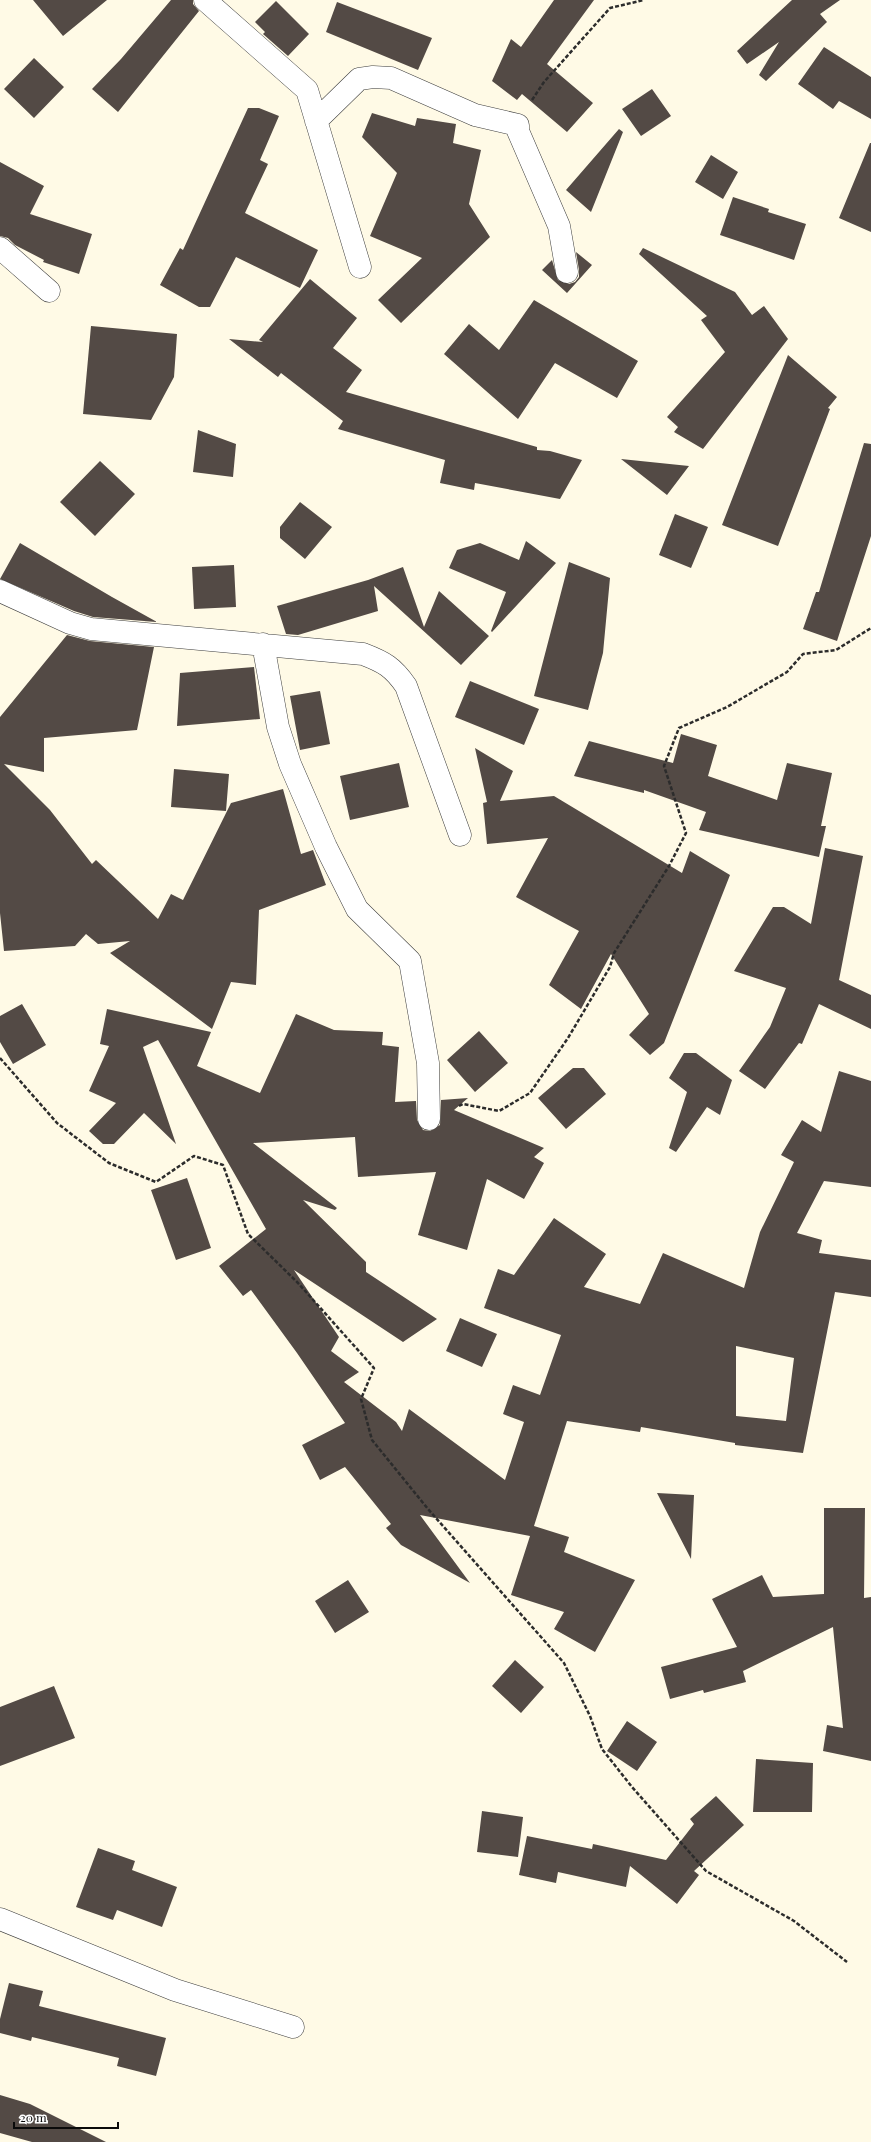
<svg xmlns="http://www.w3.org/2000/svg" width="871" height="2142" font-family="'Playfair Display',serif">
	<rect width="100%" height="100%" fill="#fffae6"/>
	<path fill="#534a45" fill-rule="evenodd" d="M 33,0 L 107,0 L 63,36 Z
		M 171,0 L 193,0 L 193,4 L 199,11 L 118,112 L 92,89 L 121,59 Z
		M 554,0 L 594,0 L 547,64 L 593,103 L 567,132 L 522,94 L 517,100 L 492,81 L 511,39 L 521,47 Z
		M 792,0 L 840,0 L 820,14 L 827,22 L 766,81 L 759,75 L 779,42 L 747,64 L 737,51 Z
		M 276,1 L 309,34 L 288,56 L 263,34 L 265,32 L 255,22 Z
		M 337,2 L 432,38 L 418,70 L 326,32 Z
		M 824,47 L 871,77 L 871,119 L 839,101 L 833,109 L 798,84 Z
		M 34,58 L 64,87 L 34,118 L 4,89 Z
		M 652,89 L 671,116 L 641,136 L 622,109 Z
		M 248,108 L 259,108 L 279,116 L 260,160 L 268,164 L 245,213 L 318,250 L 300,288 L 236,257 L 210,307 L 199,307 L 160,285 L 180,248 L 183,250 Z
		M 372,113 L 415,126 L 417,118 L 456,124 L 453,143 L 481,150 L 469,204 L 490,237 L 401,323 L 378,300 L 422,258 L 370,236 L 397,173 L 362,137 Z
		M 619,129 L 623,132 L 591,212 L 566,190 Z
		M 870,143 L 871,143 L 871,232 L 839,218 Z
		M 711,155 L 738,172 L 723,199 L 695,182 Z
		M 0,162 L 44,186 L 30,214 L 92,234 L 79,274 L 43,262 L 44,260 L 15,245 L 8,238 L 0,236 Z
		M 733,197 L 769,209 L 768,212 L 806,224 L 794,260 L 720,235 Z
		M 643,248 L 735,292 L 752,315 L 764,306 L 788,339 L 703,449 L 674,432 L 678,427 L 667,417 L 725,352 L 701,320 L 707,316 L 639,254 Z
		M 576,252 L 592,265 L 567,293 L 542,270 L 552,260 L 558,280 L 569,284 L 575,282 L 579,277 L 579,270 Z
		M 310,279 L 357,318 L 333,348 L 362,370 L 346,392 L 537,447 L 537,450 L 550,451 L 582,460 L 560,499 L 475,483 L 474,490 L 440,483 L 445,460 L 338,429 L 343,421 L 281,373 L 278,377 L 229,339 L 263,342 L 259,340 Z
		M 534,300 L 638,361 L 617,398 L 555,363 L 518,419 L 444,354 L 469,324 L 499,350 Z
		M 91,326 L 177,334 L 174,377 L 151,420 L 83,414 Z
		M 788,355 L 837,397 L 828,408 L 830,409 L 778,546 L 722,525 Z
		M 198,430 L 236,444 L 233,477 L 193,472 Z
		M 864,443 L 871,444 L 871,536 L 837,641 L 803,629 L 816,592 L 819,592 Z
		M 621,459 L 689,466 L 667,495 Z
		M 100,461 L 135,494 L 95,536 L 60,502 Z
		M 300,502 L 332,527 L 305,559 L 280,538 L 280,527 Z
		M 675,514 L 708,527 L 691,568 L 659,555 Z
		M 526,541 L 556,563 L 492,632 L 491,631 L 506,592 L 449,568 L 457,550 L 480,543 L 519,560 Z
		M 20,543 L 112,597 L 157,622 L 93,617 L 74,611 L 0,579 Z
		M 569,562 L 610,578 L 603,653 L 588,710 L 534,696 Z
		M 234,565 L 236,607 L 194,609 L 192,567 Z
		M 403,567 L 424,627 L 439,591 L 489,636 L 461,665 L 374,586 L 378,611 L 298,635 L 286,634 L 277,606 L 368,580 Z
		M 67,635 L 90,641 L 154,647 L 137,730 L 44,738 L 44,772 L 4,764 L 50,810 L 92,864 L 96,860 L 158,919 L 171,894 L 183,900 L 231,803 L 283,789 L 301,854 L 313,850 L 326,885 L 259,910 L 256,985 L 231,982 L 212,1029 L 110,953 L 130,941 L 98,944 L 86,934 L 75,946 L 4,951 L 0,913 L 0,717 Z
		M 254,667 L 260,719 L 177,726 L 180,673 Z
		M 470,681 L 539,709 L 524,745 L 455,717 Z
		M 320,691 L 330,744 L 300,750 L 290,696 Z
		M 681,734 L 717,745 L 708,776 L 777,800 L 787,763 L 832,773 L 821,826 L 826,826 L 819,857 L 699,830 L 706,812 L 644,790 L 644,793 L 574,776 L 589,741 L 673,763 Z
		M 475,748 L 513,771 L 500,801 L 554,796 L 682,873 L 690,851 L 730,875 L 664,1043 L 650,1055 L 629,1035 L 649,1014 L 611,954 L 581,1009 L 549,985 L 579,931 L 516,897 L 548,838 L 487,844 L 483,803 L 487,802 Z
		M 399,763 L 409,807 L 350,820 L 340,776 Z
		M 174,769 L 229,774 L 226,811 L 171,807 Z
		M 825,848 L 863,856 L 839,980 L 871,995 L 871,1029 L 819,1004 L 802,1044 L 799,1043 L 765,1089 L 739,1071 L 770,1027 L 786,988 L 734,971 L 773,907 L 784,907 L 811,924 Z
		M 22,1004 L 46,1045 L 13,1064 L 0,1042 L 0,1016 Z
		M 107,1009 L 211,1032 L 197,1066 L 260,1093 L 296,1014 L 334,1030 L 383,1032 L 382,1045 L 399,1047 L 395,1102 L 416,1101 L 417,1120 L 423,1130 L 430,1131 L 440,1125 L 441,1100 L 468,1098 L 454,1110 L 544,1148 L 534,1157 L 544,1163 L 524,1199 L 487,1179 L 467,1250 L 418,1235 L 436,1172 L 358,1177 L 355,1137 L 253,1143 L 337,1208 L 335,1210 L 303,1200 L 366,1262 L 366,1272 L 437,1319 L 403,1342 L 294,1270 L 339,1337 L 331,1351 L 359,1372 L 344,1382 L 396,1422 L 402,1431 L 409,1409 L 505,1480 L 524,1422 L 503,1414 L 513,1385 L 540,1395 L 561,1335 L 484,1308 L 498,1269 L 514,1275 L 554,1218 L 606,1254 L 584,1287 L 640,1304 L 663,1253 L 744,1288 L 760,1232 L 794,1162 L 781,1155 L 802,1120 L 821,1132 L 839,1071 L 871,1081 L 871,1187 L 824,1181 L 797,1233 L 822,1240 L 819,1253 L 871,1260 L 871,1297 L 835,1292 L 803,1453 L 735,1445 L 735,1443 L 641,1427 L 640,1432 L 567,1421 L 534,1526 L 569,1537 L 564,1552 L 635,1580 L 595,1652 L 554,1629 L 564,1612 L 511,1595 L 530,1536 L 420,1515 L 470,1583 L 401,1545 L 386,1528 L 391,1524 L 345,1467 L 320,1480 L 302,1445 L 345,1423 L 297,1353 L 251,1290 L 243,1296 L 219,1266 L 266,1229 L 158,1040 L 143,1047 L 176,1144 L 144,1113 L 114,1144 L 103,1144 L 89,1131 L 116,1103 L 89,1091 L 109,1046 L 100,1044 ZM 736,1346 L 794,1358 L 786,1421 L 736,1416 Z
		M 479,1031 L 508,1063 L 475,1092 L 447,1060 Z
		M 684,1053 L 696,1053 L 732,1080 L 720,1115 L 707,1107 L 676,1152 L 669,1148 L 687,1092 L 669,1078 Z
		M 573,1068 L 584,1068 L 606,1094 L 566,1129 L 538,1098 Z
		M 187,1178 L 211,1248 L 176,1260 L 151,1190 Z
		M 460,1318 L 497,1334 L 482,1367 L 446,1351 Z
		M 657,1493 L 694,1495 L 691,1559 Z
		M 824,1508 L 865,1508 L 864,1598 L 871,1597 L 871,1761 L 823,1751 L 827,1725 L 843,1728 L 833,1627 L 743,1671 L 746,1682 L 704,1693 L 703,1690 L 670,1699 L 661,1667 L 737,1647 L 712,1599 L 762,1575 L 773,1597 L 824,1594 Z
		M 348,1580 L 369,1612 L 335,1633 L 315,1601 Z
		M 515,1660 L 544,1687 L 521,1713 L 492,1686 Z
		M 54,1686 L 75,1738 L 0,1766 L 0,1707 Z
		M 627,1721 L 657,1742 L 637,1771 L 607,1751 Z
		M 756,1759 L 813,1763 L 812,1812 L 753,1812 Z
		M 716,1796 L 744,1825 L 694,1871 L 699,1875 L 677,1904 L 630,1866 L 626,1887 L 558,1872 L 556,1883 L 519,1875 L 527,1836 L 592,1849 L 593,1844 L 666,1860 L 694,1824 L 690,1819 Z
		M 482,1811 L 523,1817 L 518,1857 L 477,1852 Z
		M 98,1848 L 135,1861 L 132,1870 L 177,1887 L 162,1927 L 117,1910 L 113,1920 L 76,1907 Z
		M 9,1983 L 43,1991 L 39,2006 L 166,2038 L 156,2076 L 117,2066 L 119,2058 L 32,2037 L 31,2041 L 0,2033 L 0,2019 Z
		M 0,2095 L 30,2104 L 106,2142 L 32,2142 L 0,2133 Z"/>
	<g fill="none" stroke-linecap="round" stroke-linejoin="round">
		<g stroke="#3d3d3d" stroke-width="23">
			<path id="minor" d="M 205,0 L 307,90 L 360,267
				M 316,121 L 359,79 L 373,77 L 391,78 L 475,115 L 518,125 L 518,131 L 559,226 L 567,272
				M 0,248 L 49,291
				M 0,591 L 70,623 L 91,629 L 363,654 C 384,662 393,667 406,686 L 460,835
				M 263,644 L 278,727 L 290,764 L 326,847 L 357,909 L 410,961 L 428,1063 L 429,1119
				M 0,1919 L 175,1990 L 293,2027"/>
		</g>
		<path stroke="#2c2c2c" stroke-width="2.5" stroke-dasharray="4 2" stroke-linecap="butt" d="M 532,100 L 544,82 L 610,8 L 644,0
			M 0,1058 L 57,1123 L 109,1163 L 156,1182 L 194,1156 L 223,1165 L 248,1234 L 298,1283 L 374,1368 L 361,1399 L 372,1440 L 428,1509 L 564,1663 L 590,1716 L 602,1749 L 632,1787 L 706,1871 L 794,1921 L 847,1962
			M 459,1106 L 463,1104 L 499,1111 L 530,1093 L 568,1038 L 610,967 L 614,953 L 669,866 L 686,833 L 664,766 L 679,728 L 727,707 L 787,672 L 803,654 L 836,650 L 871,628"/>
		<use href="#minor" stroke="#fff" stroke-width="22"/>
	</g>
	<path d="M14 2122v6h104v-6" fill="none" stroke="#0a0a0a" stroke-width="2"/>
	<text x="20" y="2122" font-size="12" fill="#0a0a0a" stroke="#ffffff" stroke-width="3" paint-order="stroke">20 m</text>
</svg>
